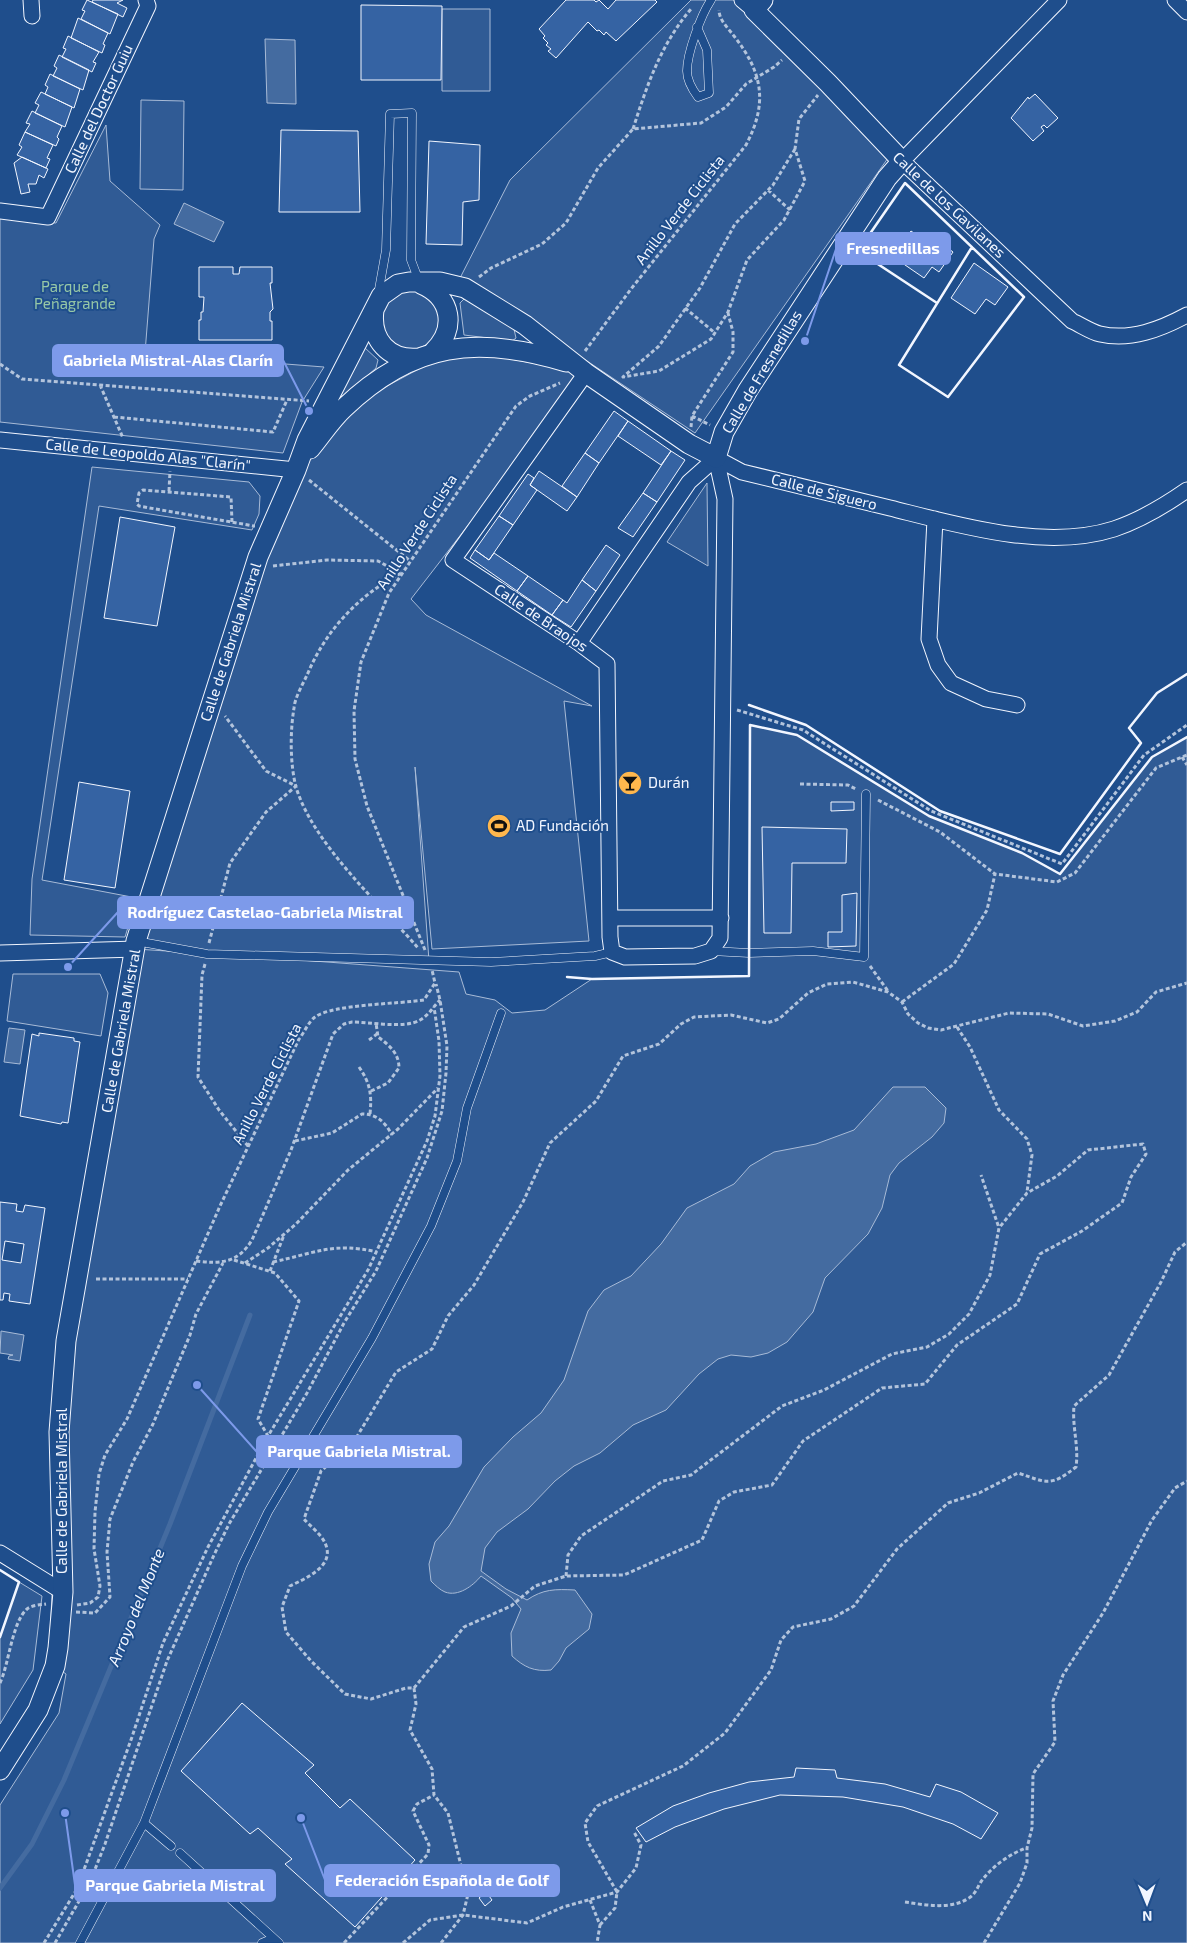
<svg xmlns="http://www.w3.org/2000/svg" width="1187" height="1943" font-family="'Exo 2',sans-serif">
	<rect width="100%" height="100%" fill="#1f4e8c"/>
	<path fill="#305b95" stroke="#a8bbd7" d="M 691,0 L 739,0 L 888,158 L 695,433 L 566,347 L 459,280 L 510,180 Z
		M 442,9 L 490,9 L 490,91 L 442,91 Z
		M 141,100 L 184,101 L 183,190 L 140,189 Z
		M 106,125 L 110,181 L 160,225 L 154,239 L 145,353 L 324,367 L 302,402 L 283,453 L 0,422 L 0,217 L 56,223 Z
		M382 320a29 29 0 1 1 58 0a29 29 0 1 1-58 0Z
		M 465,298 L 513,325 L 516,338 L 512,341 L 464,335 L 460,303 Z
		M 364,347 L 378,360 L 376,368 L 347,394 L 340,397 Z
		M 489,355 L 586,373 L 411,599 L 426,615 L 592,706 L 564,701 L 589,941 L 432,949 L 415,767 L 429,961 L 234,955 L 459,972 L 466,994 L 495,1000 L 512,1013 L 545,1010 L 592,979 L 749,976 L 750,725 L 797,735 L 929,816 L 1022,853 L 1060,874 L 1152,757 L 1187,737 L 1187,1943 L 0,1943 L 0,1805 L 59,1713 L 66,1674 L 49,1662 L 59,1432 L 136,949 L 197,953 L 136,941 L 296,470 L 361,400 L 443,356 Z
		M 92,467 L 249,482 L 260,496 L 259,514 L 252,530 L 99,506 L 42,880 L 137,898 L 125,937 L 30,935 L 32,879 Z
		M 707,483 L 708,566 L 667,542 Z
		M 13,974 L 100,974 L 108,993 L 101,1036 L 7,1021 Z
		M 19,1582 L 42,1596 L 33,1670 L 0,1724 L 0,1637 Z"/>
	<path fill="#446ba0" stroke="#a8bbd7" d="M 265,39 L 295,40 L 296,104 L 267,103 Z
		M 184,203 L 224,222 L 214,242 L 174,224 Z
		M 9,1028 L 25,1030 L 20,1064 L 4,1062 Z
		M 893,1087 L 925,1087 L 946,1108 L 944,1123 L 932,1137 L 899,1163 L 890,1175 L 882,1208 L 868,1234 L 825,1278 L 813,1312 L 787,1342 L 768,1353 L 751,1357 L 731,1355 L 718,1359 L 699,1374 L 666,1410 L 633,1425 L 600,1453 L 574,1466 L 555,1481 L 528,1509 L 497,1532 L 485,1548 L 481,1571 L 506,1589 L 527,1600 C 543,1589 555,1589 575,1590 L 592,1614 L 589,1629 L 566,1648 L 559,1661 L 551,1670 C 534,1672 524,1667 512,1656 L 511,1633 L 521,1609 L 512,1598 L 481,1576 C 473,1586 458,1597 445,1592 C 440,1590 435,1585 431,1581 L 429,1564 L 435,1542 L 449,1526 L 484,1467 L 513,1437 L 541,1413 L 564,1380 L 588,1311 L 604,1290 L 631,1276 L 661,1244 L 687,1208 L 734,1184 L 750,1166 L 774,1152 L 816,1144 L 854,1130 Z
		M 1,1331 L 24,1335 L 20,1361 L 8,1359 L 9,1356 L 13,1355 L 0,1353 Z"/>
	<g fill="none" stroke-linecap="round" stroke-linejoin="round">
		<path stroke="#446ba0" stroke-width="5" d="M 0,1888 L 32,1844 L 64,1780 L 170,1524 L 250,1315"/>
	</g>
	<path fill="#3563a3" stroke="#f2f6ff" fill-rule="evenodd" d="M 87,0 L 118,14 L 110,34 L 81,19 L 85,11 L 82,10 Z
		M 93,0 L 123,0 L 117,3 L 127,8 L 123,17 L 92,2 Z
		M 566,0 L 594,0 L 596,2 L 599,0 L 608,9 L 616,0 L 655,0 L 657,2 L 616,41 L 606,32 L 604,35 L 599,30 L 597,31 L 588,22 L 556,58 L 548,51 L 551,49 L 546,45 L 548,43 L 543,38 L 545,36 L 539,29 Z
		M 361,5 L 442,6 L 441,80 L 361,80 Z
		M 78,18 L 108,33 L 103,44 L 105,45 L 102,53 L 71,38 Z
		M 68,36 L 99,52 L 93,62 L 96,63 L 92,72 L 62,57 L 66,49 L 63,48 Z
		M 59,55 L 89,70 L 83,90 L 53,76 L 57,68 L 54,66 Z
		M 50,74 L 80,89 L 74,108 L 45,94 L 48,87 L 45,85 Z
		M 41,92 L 72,107 L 65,127 L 35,113 L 39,105 L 35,103 Z
		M 1035,94 L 1058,118 L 1047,128 L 1044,125 L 1041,127 L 1044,131 L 1033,141 L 1011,118 L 1028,97 L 1029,99 Z
		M 32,111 L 62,126 L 57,137 L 59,139 L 56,146 L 25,132 L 30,124 L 26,123 Z
		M 281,130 L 358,131 L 360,212 L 279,212 Z
		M 25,132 L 53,145 L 47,158 L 50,159 L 46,168 L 17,155 L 22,147 L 19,145 Z
		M 429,141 L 480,145 L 479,200 L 463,202 L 462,245 L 426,244 Z
		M 22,157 L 48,169 L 44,178 L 39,175 L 36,184 L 28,184 L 30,192 L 21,194 L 14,163 Z
		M 911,231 L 928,243 L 933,237 L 953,252 L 939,272 L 932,267 L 924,278 L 892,256 Z
		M 974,263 L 1008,287 L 995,305 L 986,299 L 975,314 L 951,298 Z
		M 199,267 L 233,267 L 233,274 L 239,274 L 240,267 L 272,267 L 272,283 L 270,283 L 273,309 L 270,312 L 270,321 L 272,321 L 272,340 L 199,340 L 199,320 L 201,320 L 201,312 L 203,312 L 204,297 L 199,297 Z
		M 614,411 L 628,421 L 599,463 L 585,453 Z
		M 628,421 L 671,451 L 661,465 L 618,436 Z
		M 671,451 L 685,460 L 657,502 L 643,493 Z
		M 585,453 L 599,463 L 577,497 L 562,486 Z
		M 539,471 L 577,497 L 567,511 L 530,485 Z
		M 528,474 L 534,478 L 530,485 L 537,490 L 513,525 L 499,516 Z
		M 643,493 L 657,502 L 633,537 L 618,528 Z
		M 499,516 L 513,525 L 489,560 L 475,550 Z
		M 120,517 L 175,527 L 157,626 L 104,618 Z
		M 606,545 L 620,555 L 596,591 L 582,580 Z
		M 475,550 L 489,560 L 494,553 L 528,576 L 517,591 L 470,558 Z
		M 528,576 L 563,600 L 552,615 L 517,591 Z
		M 582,580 L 596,591 L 571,627 L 552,615 L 563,600 L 567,603 Z
		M 79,782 L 130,791 L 115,888 L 64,880 Z
		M 831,802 L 854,802 L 854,810 L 831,811 Z
		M 762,827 L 847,829 L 846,863 L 792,863 L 791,933 L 764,933 Z
		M 857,893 L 856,946 L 828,947 L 828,932 L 842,932 L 842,895 Z
		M 39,1033 L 74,1038 L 74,1041 L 80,1042 L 68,1123 L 62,1122 L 61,1124 L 20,1116 L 32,1034 L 39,1036 Z
		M 0,1202 L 17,1204 L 16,1211 L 23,1212 L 25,1205 L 45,1208 L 30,1304 L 9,1301 L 10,1294 L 4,1293 L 3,1300 L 0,1300 ZM 5,1241 L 24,1244 L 21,1263 L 2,1260 Z
		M 242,1703 L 314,1765 L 305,1773 L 340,1808 L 350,1799 L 415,1860 L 355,1927 L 285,1864 L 292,1859 L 258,1828 L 250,1834 L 181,1771 Z
		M 796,1768 L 835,1770 L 837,1778 L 885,1784 L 930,1797 L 936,1784 L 961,1792 L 998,1813 L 981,1839 L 953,1824 L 903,1807 L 843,1797 L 780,1795 L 724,1809 L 675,1827 L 646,1842 L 636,1828 L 673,1806 L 709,1793 L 749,1782 L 794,1777 Z
		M 486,1892 L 492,1900 L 485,1906 L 479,1898 Z"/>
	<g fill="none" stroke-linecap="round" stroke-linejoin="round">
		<g stroke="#f2f6ff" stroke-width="9">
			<path id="service" d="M 697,27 L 707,50 L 709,93 L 698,97 C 692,89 687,81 687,71 C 687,53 701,15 711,0
				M 378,295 L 386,250 L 390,114 L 412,113 L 411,260 L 419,281
				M 136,941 L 207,954 L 491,962 L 595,956 L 612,952
				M 711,951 L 749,953 L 813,951 L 864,957 L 866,794
				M 144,1823 L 171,1846
				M 180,1853 L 279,1943
				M 80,1943 L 144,1823 L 242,1566 L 268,1512 L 372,1338 L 431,1226 L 457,1161 L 467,1108 L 501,1013
				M 262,1943 L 269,1940 L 277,1942"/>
		</g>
		<g stroke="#f2f6ff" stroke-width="17">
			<path id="minor" d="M 31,0 L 32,16
				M 742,0 L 754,10
				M 1059,0 L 902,161 L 1072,321 C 1081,325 1091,332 1100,334 C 1131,341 1161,329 1187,315
				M 1175,0 L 1187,12
				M 0,211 L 48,217 L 148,6 L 146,0
				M 586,373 L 453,560 L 579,643 L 607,664 L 610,937 L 612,952 L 625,957 L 695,956 L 711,951 L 720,938 L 725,499 L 716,458
				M 0,440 L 296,470
				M 716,458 L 742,472 C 791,484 840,496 890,508 C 958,525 1045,551 1114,529 C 1141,520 1164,506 1187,490
				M 935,519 L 929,639 L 938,665 L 951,683 L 986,699 L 1017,705
				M 579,643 L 689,482 L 716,458
				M 610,918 L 721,918
				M 0,953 L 136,949
				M 0,1553 L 63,1592"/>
		</g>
		<g stroke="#f2f6ff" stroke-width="21">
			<path id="tertiary" d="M 421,284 C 452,297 457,329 433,352
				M 374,310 C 370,340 389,361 419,358
				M 310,449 C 321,436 331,420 344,408 C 413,342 477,335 566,362
				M 0,1770 L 38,1710 L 55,1666 L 58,1648 L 63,1592 L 59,1432 L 66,1341 L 136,941 L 258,557 L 296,470 L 307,440 L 381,296 L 398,284 L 409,282 L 440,282 L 465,288 L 525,325 L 586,373 L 689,444 L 716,458 L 724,432 L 748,390 L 887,178 L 902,161 L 828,83 L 754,10 L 763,0"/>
		</g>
		<path stroke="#b3c4dc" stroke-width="3" stroke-dasharray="4 2.5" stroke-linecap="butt" d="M 633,129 C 647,85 661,44 691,9
			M 795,149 L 773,185 L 735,224 L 700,288 L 659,346 L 623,377 L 659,371 L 711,339 L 728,312 L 747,260 L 784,220 L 805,181 L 795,149 L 799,119 L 818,95
			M 768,190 L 790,210
			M 479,277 L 491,268 L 542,244 L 566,223 L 598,168 L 633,129 L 701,123 L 726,107 L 746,84 L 774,67 L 782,60
			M 685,308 L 715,333
			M 585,351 L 631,289 L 746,145 C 768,103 763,73 734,36 C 728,28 719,20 719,10
			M 0,364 L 22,379 L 309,401
			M 100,385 L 123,438
			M 692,416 L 710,425
			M 114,417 L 273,432 L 287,400
			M 691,427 L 692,416 L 733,352 L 733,332 L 728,313
			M 309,480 L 409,560
			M 169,491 L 170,471
			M 232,522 L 231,497 L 143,490 L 139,493 L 137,504 L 139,506 C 177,513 215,519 254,526 L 255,526
			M 273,566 L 327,560 L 378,561 L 400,573
			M 401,573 C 359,595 326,630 308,673 C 303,684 295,697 294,708 C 290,732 290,764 296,787 C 313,844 380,904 419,949
			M 737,710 L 803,730 L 931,811 L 1062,864 L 1144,755 L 1187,725
			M 1182,757 L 1187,765
			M 800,784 L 848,785 L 856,789
			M 878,800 L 940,832 L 995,874 L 1057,882 L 1075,873 L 1156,768 L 1187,755
			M 209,943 L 230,863 L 266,812 L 296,786 L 266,771 L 225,716
			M 425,950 L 367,806 L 355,759 L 354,711 L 361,662 L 389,593 L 516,406 L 530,396 L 560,383
			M 205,964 L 202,975 L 198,1077 L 219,1110 L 248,1146
			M 870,966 L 888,991
			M 902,1002 L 954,964 L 987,910 L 995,874
			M 957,1027 L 970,1047 L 999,1110 L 1027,1139 L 1032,1155 L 1027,1192
			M 369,1040 L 377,1034
			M 359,1067 C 370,1083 372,1094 370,1114
			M 371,1091 L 388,1083 L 399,1068 C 399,1053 389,1045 378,1037 L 376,1023
			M 295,1141 L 332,1133 L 362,1114 C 377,1114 385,1122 392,1135
			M 234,1260 L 275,1273 L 299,1301 L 258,1419 L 268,1436
			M 196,1261 C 221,1264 238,1263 252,1240 L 291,1150 L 333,1034 L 344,1024 L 352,1022 C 370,1022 405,1029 420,1020 C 429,1015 433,1007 440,1000
			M 273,1262 C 315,1253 333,1242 377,1252
			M 245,1263 L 268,1248 L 296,1224 L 348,1170 L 398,1129 L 438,1088
			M 270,1271 L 284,1235
			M 96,1279 L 188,1279
			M 566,1576 L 568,1555 L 581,1536 L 663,1481 L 691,1475 L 782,1406 L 824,1390 L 892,1354 L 927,1347 L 949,1334 L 969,1314 L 990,1275 L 999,1228 L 981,1175
			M 77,1605 L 90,1603 L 98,1597 L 100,1586 L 94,1549 L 95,1512 L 99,1474 L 105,1455 L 127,1419 L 220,1206 L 299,1039 C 304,1033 309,1021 315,1017 C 333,1004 399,1004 424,1000 L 435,983 L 432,970
			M 76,1612 L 95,1613 L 110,1597 L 107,1552 L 110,1519 L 133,1462 L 153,1424 L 190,1335 L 196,1314 L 223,1263
			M 0,1683 C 9,1664 12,1622 27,1609 C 32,1605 40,1605 46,1604
			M 414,1688 L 464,1627 L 511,1606 L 535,1586 L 566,1576 L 624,1575 L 702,1540 L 719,1501 L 734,1492 L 772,1485 L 803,1441 L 882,1388 L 925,1384 L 957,1345 L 1017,1304 L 1040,1254 L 1082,1231 L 1122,1203 L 1131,1177 L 1146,1154 L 1143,1144 L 1088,1150 L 1057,1176 L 1027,1193 L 999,1228
			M 590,1900 L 600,1925 L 597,1943
			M 905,1902 C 926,1905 950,1910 969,1898 C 976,1894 978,1885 983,1879 C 994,1865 1010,1854 1026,1848
			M 600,1925 L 615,1908 L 617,1892 L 588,1842 L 585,1823 L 597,1806 L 683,1766 L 725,1733 L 771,1670 L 781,1640 L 793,1627 L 831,1619 L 854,1606 L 897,1549 L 948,1503 L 979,1493 L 1018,1473 C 1048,1483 1050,1487 1076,1467 C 1079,1446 1072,1427 1074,1406 L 1109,1375 L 1161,1282 L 1175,1252 L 1187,1242
			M 44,1943 L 77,1889 L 132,1737 L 163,1643 L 208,1547 L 268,1436 L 368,1270 L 427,1141 L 435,1116 L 440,1076 L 439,1041 L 434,1007
			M 55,1943 L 90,1882 L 105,1844 L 167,1661 L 214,1555 L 229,1524 L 307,1393 L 344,1323 L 376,1271 L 427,1158 L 442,1111 L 446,1073 L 447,1046 L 440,1000 L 436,984
			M 344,1943 L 428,1854 L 429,1845 L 413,1811 L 417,1804 L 434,1795
			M 403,1943 L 430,1920 L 463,1915 L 527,1923 L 563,1907 L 617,1892 L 636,1868 L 641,1845 L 634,1832
			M 441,1943 L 463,1915 L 468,1894 L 448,1813 L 434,1795 L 432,1769 L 410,1730 L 416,1704 L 414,1688 L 406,1688 L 371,1699 L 345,1694 L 311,1661 L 286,1632 L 282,1607 L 290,1586 C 306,1578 336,1566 325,1543 C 321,1534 310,1526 304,1519 L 321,1471 L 353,1443 L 396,1372 L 432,1349 L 448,1316 L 474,1285 L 523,1202 L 550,1143 L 596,1101 L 623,1056 L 659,1044 L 681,1024 L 694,1017 L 731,1015 L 767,1023 L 779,1019 L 808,993 L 827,984 L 853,982 L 888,992 L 902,1002 L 908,1014 L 918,1023 L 928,1028 L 941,1030 L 1009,1013 L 1048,1014 L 1083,1026 L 1115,1021 L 1137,1012 L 1156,992 L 1187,983
			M 984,1943 L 1020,1883 L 1027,1863 L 1027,1848 L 1032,1828 L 1033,1774 L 1055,1742 L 1053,1701 L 1063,1675 L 1103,1613 L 1152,1520 L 1175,1488 L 1187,1481"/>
		<use href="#service" stroke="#1f4e8c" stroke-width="8"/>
		<use href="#minor" stroke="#1f4e8c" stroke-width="15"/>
		<use href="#tertiary" stroke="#1f4e8c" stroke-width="19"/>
		<path stroke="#f2f6ff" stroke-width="2.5" d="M 937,303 L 858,251 L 905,183 L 1024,297 L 948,397 L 899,365 L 972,247
			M 749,705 L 806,725 L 940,811 L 1060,854 L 1141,743 L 1129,728 L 1157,693 L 1187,674
			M 567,977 L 592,979 L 749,976 L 750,725 L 797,735 L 929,816 L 1022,853 L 1060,874 L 1152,757 L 1187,737
			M 0,1570 L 19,1582 L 0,1637"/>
	</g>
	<defs>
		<g id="bar-disc" transform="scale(1.25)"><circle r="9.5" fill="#ffb74d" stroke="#1f4e8c"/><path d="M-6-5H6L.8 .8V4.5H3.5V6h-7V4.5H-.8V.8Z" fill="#111"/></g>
		<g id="stadium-disc" transform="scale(1.25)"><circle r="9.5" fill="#ffb74d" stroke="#1f4e8c"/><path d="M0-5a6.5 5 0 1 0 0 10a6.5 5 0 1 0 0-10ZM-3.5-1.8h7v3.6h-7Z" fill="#111"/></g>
	</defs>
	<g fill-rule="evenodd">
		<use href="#bar-disc" x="630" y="783"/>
		<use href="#stadium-disc" x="499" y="826"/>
	</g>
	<g text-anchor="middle" stroke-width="4" stroke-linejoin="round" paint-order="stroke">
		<g font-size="15" fill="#f2f6ff" stroke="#1f4e8c">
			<text transform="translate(99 109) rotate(-65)" y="5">Calle del Doctor Guiu</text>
			<text transform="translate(949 205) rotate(43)" y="5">Calle de los Gavilanes</text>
			<text transform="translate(680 210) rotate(-52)" y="5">Anillo Verde Ciclista</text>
			<text transform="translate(762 372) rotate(-59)" y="5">Calle de Fresnedillas</text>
			<text transform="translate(148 455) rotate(6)" y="5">Calle de Leopoldo Alas "Clarín"</text>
			<text transform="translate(824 492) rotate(14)" y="5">Calle de Siguero</text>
			<text transform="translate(417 532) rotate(-57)" y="5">Anillo Verde Ciclista</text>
			<text transform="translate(541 618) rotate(34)" y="5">Calle de Braojos</text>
			<text transform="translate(231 642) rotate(-72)" y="5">Calle de Gabriela Mistral</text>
			<text transform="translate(121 1031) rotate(-80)" y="5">Calle de Gabriela Mistral</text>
			<text transform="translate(267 1084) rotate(-63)" y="5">Anillo Verde Ciclista</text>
			<text transform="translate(62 1491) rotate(-90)" y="5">Calle de Gabriela Mistral</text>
		</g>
		<g font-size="15" fill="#97c8a6" stroke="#1f4e8c">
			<text x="75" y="292">Parque de<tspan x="75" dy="17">Peñagrande</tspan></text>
		</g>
		<g font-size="15" fill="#f2f6ff" stroke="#1f4e8c" text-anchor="start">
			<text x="648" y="788">Durán</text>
			<text x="516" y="831">AD Fundación</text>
		</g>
		<g font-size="16" font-style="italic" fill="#f2f6ff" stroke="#1f4e8c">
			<text transform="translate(136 1607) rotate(-68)" y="6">Arroyo del Monte</text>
		</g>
	</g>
	<path fill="none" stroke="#7d9aea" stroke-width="2" d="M805 341L836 249M309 411L283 360M68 967L118 912M197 1385L257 1452M301 1818L325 1880M65 1813L75 1885"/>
	<g fill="#7d9aea" stroke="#1f4e8c" stroke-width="2">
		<circle cx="805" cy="341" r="5"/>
		<circle cx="309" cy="411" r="5"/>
		<circle cx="68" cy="967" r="5"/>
		<circle cx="197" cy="1385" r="5"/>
		<circle cx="301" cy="1818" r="5"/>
		<circle cx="65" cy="1813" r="5"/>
	</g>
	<g fill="#7d9aea" stroke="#7d9aea" stroke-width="2">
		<rect x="836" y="233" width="114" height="31" rx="5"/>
		<rect x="53" y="345" width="230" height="31" rx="5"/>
		<rect x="118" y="897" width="295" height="31" rx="5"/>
		<rect x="257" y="1436" width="204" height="31" rx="5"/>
		<rect x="325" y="1865" width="234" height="31" rx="5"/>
		<rect x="75" y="1870" width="200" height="31" rx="5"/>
	</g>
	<g font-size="16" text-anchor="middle" font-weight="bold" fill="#fff">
		<text x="893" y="254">Fresnedillas</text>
		<text x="168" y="366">Gabriela Mistral-Alas Clarín</text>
		<text x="265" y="918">Rodríguez Castelao-Gabriela Mistral</text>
		<text x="359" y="1457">Parque Gabriela Mistral.</text>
		<text x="442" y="1886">Federación Española de Golf</text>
		<text x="175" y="1891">Parque Gabriela Mistral</text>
	</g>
	<g transform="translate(1147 1903) rotate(179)" stroke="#1f4e8c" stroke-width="4" paint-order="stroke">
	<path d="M0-4L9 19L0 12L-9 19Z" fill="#f2f6ff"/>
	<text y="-8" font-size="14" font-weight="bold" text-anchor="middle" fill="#f2f6ff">N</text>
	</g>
</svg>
